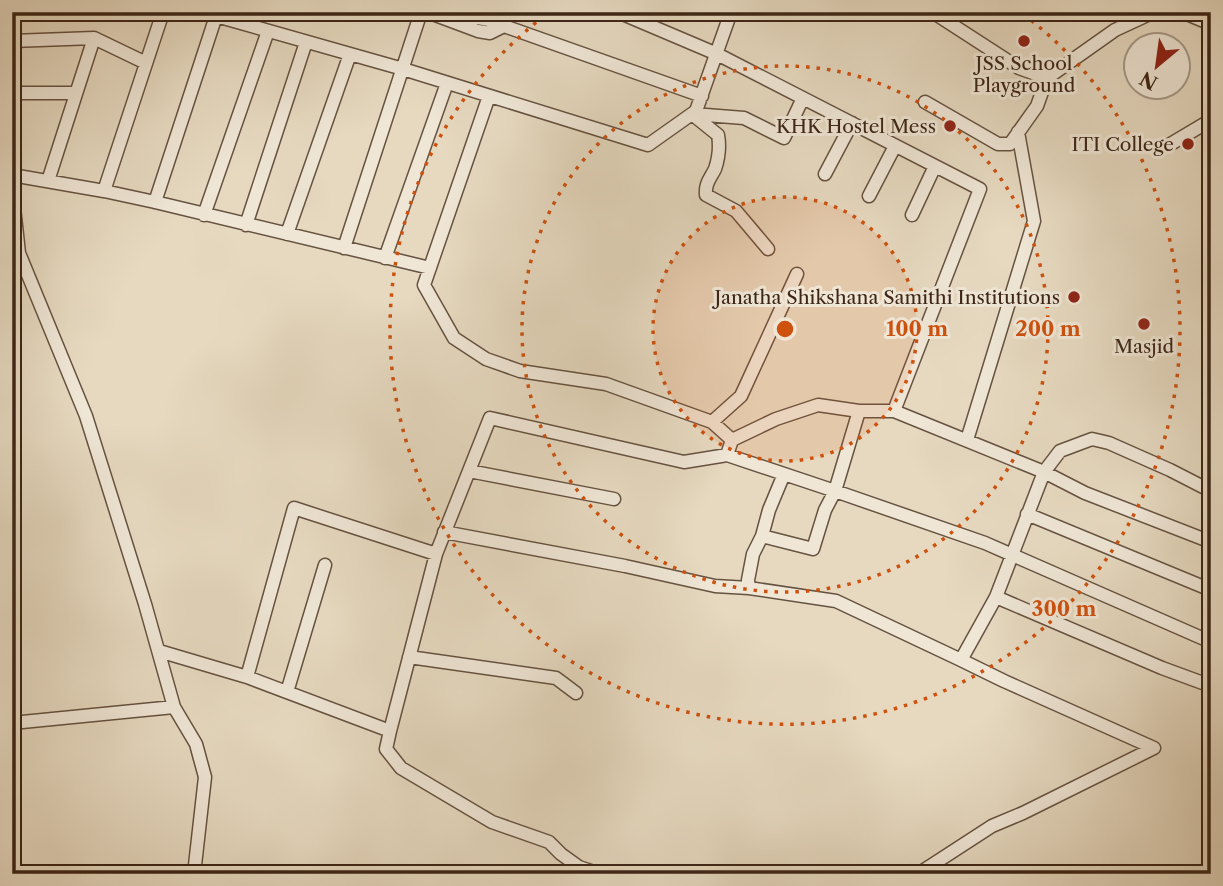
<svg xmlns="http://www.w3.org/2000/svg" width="1223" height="886" font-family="'Libre Caslon Text',serif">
	<rect width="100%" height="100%" fill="#e6d9c0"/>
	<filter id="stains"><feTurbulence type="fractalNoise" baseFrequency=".00286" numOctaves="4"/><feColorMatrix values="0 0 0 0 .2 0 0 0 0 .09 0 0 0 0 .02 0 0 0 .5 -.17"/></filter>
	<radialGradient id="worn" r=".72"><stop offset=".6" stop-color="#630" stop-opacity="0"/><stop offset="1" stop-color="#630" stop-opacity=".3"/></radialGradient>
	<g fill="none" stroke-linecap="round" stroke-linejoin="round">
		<g stroke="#665240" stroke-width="15">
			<path id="minor" d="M 202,12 L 403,69 L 648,145 L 696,111 L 731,12
				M 427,12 L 478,31 L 490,33 L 504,26 L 702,96
				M 462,12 L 473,17 L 489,20 L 498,28
				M 618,12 L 717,54 L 980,189 L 894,411
				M 1182,12 L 1211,24
				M 934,13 L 1019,68 L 1047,78 L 1115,30 L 1154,12
				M 12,41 L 94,38 L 146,63
				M 12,93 L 76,93
				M 489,96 L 424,285 L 454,338 L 486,359 L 520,371 L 606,384 L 712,422 L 732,440 L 727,455
				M 925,102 L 998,144 L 1010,144 L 1037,106 L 1047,78
				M 692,114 L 718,135 C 720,146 719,157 715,169 C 710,179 705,183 706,195 L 736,211 L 768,249
				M 693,114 L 744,118 L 784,138 L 803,98
				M 1169,145 L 1211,120
				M 825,174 L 852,123
				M 12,175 L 104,191 L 155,202 L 430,268
				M 48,181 L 94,38
				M 12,189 L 19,253 L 86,416 L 145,604 L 174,707 L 196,744 L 205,777 L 194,874
				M 104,191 L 163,12
				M 869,196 L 895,146
				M 155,202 L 216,16
				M 204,215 L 268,31
				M 912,215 L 935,166
				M 246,225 L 306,42
				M 287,234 L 350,54
				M 344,248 L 421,12
				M 385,258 L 447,83
				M 712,422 L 741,396 L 797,274
				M 732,440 L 776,419 L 818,405 L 859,411
				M 967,440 L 1034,221 L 1018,132
				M 469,471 L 614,499
				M 784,474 L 769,510 L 762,536 L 753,554 L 748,580 L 749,588 L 836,601 L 961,660
				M 1211,491 L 1170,470 L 1109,443 L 1092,439 L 1060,451 L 1044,472 L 996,597 L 1162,668 L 1211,686
				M 1027,514 L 1211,590
				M 444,532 L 625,566 L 715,586 L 749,588
				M 762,536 L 813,549 L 825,510 L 835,491 L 859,411 L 894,411 L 1044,472 L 1085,493 L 1211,542
				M 159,651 L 247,677 L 390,731 L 436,554 L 490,418 L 684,462 L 727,455 L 835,491 L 985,543 L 1211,642
				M 409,657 L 556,678 L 576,693
				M 247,677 L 294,508 L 436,554
				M 287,692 L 325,565
				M 12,723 L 174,707
				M 390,731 L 386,749 L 401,768 L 492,822 L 549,842 L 561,854 L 579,867 L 600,874
				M 918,874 L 992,826 L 1023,813 L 1154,748 L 1004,681 L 961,660 L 996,597"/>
		</g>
		<use href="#minor" stroke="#efe6d6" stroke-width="12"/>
	</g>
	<circle cx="785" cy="329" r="132" fill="#ce510e" fill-opacity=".12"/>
	<g fill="none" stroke="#ce510e" stroke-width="3.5" stroke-dasharray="3.5 7">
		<circle cx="785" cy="329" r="132"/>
		<circle cx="785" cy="329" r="263"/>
		<path d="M1023 14A395 395 0 1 1 547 14"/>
	</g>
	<g fill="#8f2418" stroke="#efe6d6" stroke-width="2.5">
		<circle cx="1024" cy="41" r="7"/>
		<circle cx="950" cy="126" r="7"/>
		<circle cx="1188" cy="144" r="7"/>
		<circle cx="1074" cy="297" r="7"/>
		<circle cx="1144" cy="324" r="7"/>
	</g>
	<g text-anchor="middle" stroke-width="6" stroke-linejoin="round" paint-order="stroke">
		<g font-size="19" fill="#3c2516" stroke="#efe6d6" text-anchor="end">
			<text x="1024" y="70" text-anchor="middle">JSS School<tspan x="1024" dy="22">Playground</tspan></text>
			<text x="936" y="133">KHK Hostel Mess</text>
			<text x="1174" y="151">ITI College</text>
			<text x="1060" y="304">Janatha Shikshana Samithi Institutions</text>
			<text x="1144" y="353" text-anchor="middle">Masjid</text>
		</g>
	</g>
	<circle cx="785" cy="329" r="10" fill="#ce510e" stroke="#efe6d6" stroke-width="3.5"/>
	<g font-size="21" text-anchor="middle" font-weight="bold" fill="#ce510e" stroke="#efe6d6" stroke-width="6" stroke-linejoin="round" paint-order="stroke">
		<text x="917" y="336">100 m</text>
		<text x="1048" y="336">200 m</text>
		<text x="1064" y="616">300 m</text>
	</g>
	<rect width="1223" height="886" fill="none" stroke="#e6d9c0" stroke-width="42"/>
	<rect x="14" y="14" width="1195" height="858" fill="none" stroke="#3c2516" stroke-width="3.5"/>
	<rect x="21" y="21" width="1181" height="844" fill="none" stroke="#3c2516" stroke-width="2"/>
	<g transform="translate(1157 66) rotate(209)"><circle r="33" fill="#efe6d6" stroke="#a79989" stroke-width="2"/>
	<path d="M0-5L12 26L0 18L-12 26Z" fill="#8f2418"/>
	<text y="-10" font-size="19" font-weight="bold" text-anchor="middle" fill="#3c2516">N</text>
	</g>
	<rect width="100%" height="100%" filter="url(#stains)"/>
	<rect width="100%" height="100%" fill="url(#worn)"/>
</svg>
